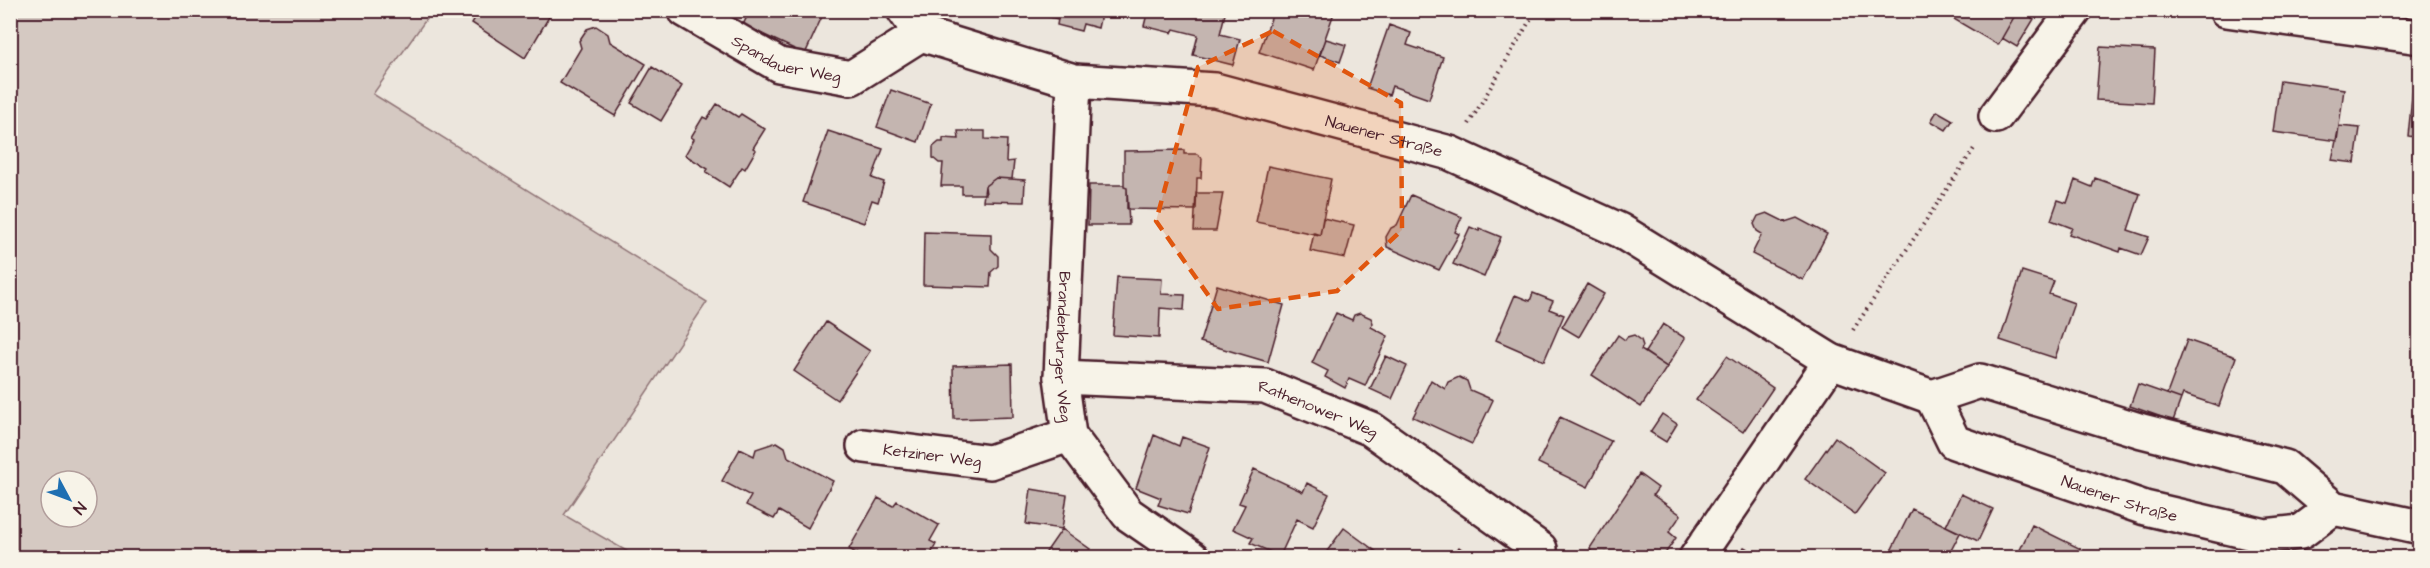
<svg xmlns="http://www.w3.org/2000/svg" width="2430" height="568" font-family="'Architects Daughter',sans-serif">
	<rect width="100%" height="100%" fill="#ece6dd"/>
	<filter id="ink" filterUnits="userSpaceOnUse"><feTurbulence type="fractalNoise" baseFrequency=".0167" numOctaves="2"/><feDisplacementMap in="SourceGraphic" scale="12" xChannelSelector="R" yChannelSelector="G"/><feConvolveMatrix kernelMatrix="1 2 1 2 8 2 1 2 1" color-interpolation-filters="sRGB"/></filter>
	<g filter="url(#ink)">
		<path fill="#d5c9c2" stroke="#907476" stroke-width="1.5" fill-rule="evenodd" d="M 10,11 L 432,11 L 373,94 L 707,302 L 564,515 L 637,557 L 11,557 ZM 51,481 L 87,481 L 87,517 L 51,517 Z"/>
		<path fill="#c4b5b0" stroke="#4a1f2b" stroke-width="1.5" d="M 480,10 L 553,10 L 525,58 L 472,23 Z
			M 750,10 L 825,10 L 805,54 L 743,25 Z
			M 1038,10 L 1102,10 L 1098,28 L 1083,24 L 1081,31 L 1057,25 L 1058,19 L 1037,14 Z
			M 1148,10 L 1226,10 L 1220,34 L 1240,39 L 1233,65 L 1193,55 L 1198,35 L 1174,29 L 1172,33 L 1144,26 Z
			M 1274,10 L 1335,10 L 1314,70 L 1259,52 Z
			M 1949,10 L 2018,10 L 1998,45 L 1947,15 Z
			M 2018,10 L 2034,19 L 2017,47 L 2002,38 Z
			M 1389,25 L 1411,33 L 1407,45 L 1443,57 L 1429,99 L 1392,86 L 1389,95 L 1367,88 Z
			M 596,26 L 608,34 L 610,42 L 646,64 L 615,116 L 560,83 L 581,48 L 579,41 L 587,29 Z
			M 1326,39 L 1346,45 L 1340,62 L 1320,55 Z
			M 2100,47 L 2155,50 L 2152,103 L 2096,100 Z
			M 652,67 L 682,86 L 661,121 L 631,103 Z
			M 2280,80 L 2344,89 L 2337,141 L 2273,132 Z
			M 2413,87 L 2420,88 L 2420,138 L 2408,136 Z
			M 891,90 L 931,104 L 918,142 L 877,127 Z
			M 717,104 L 738,117 L 741,114 L 765,129 L 753,148 L 756,150 L 745,169 L 742,167 L 729,187 L 706,172 L 708,169 L 685,155 L 694,139 L 691,137 L 703,117 L 707,119 Z
			M 1937,111 L 1953,120 L 1946,130 L 1931,121 Z
			M 2339,126 L 2360,128 L 2355,163 L 2332,160 Z
			M 828,131 L 883,149 L 872,178 L 884,182 L 878,202 L 872,200 L 864,223 L 803,202 Z
			M 958,131 L 985,131 L 985,139 L 1007,140 L 1006,162 L 1014,161 L 1012,179 L 996,178 L 985,186 L 986,194 L 962,194 L 962,186 L 941,186 L 943,163 L 939,163 L 933,158 L 933,147 L 939,142 L 943,142 L 943,138 L 959,139 Z
			M 1184,150 L 1184,154 L 1197,154 L 1202,158 L 1201,178 L 1197,178 L 1196,210 L 1127,209 L 1127,188 L 1124,187 L 1124,151 Z
			M 1268,166 L 1331,179 L 1320,235 L 1256,222 Z
			M 996,178 L 1025,180 L 1024,202 L 983,201 L 985,186 Z
			M 2095,178 L 2140,194 L 2128,230 L 2149,237 L 2141,255 L 2121,248 L 2120,252 L 2069,234 L 2072,228 L 2051,220 L 2058,200 L 2067,203 L 2075,180 L 2092,187 Z
			M 1089,185 L 1124,185 L 1124,187 L 1127,188 L 1129,225 L 1088,225 Z
			M 1196,193 L 1223,193 L 1216,231 L 1194,231 Z
			M 1411,195 L 1462,217 L 1455,232 L 1459,234 L 1439,270 L 1387,247 L 1386,237 L 1391,228 L 1397,225 Z
			M 1767,213 L 1785,222 L 1797,218 L 1827,234 L 1803,280 L 1752,254 L 1762,234 L 1757,231 L 1754,224 L 1758,216 Z
			M 1323,218 L 1354,225 L 1345,258 L 1310,251 L 1314,233 L 1320,235 Z
			M 1470,227 L 1479,231 L 1479,228 L 1501,237 L 1484,277 L 1453,264 Z
			M 924,232 L 991,234 L 991,249 L 998,256 L 998,266 L 991,272 L 990,287 L 923,285 Z
			M 2022,271 L 2054,281 L 2049,294 L 2074,303 L 2055,358 L 2000,340 Z
			M 1117,277 L 1162,279 L 1161,294 L 1185,295 L 1184,310 L 1160,308 L 1159,338 L 1113,335 Z
			M 1587,284 L 1604,294 L 1579,337 L 1562,327 Z
			M 1217,285 L 1284,305 L 1268,362 L 1200,342 Z
			M 1533,293 L 1553,301 L 1549,309 L 1564,315 L 1544,361 L 1496,340 L 1515,295 L 1530,301 Z
			M 1336,313 L 1352,320 L 1354,315 L 1360,313 L 1371,318 L 1373,323 L 1371,327 L 1388,336 L 1365,386 L 1349,379 L 1345,388 L 1325,377 L 1328,371 L 1312,363 Z
			M 826,322 L 870,351 L 837,400 L 794,371 Z
			M 1663,324 L 1685,338 L 1667,367 L 1645,352 Z
			M 1618,335 L 1625,340 L 1627,337 L 1634,335 L 1641,340 L 1643,346 L 1641,350 L 1667,367 L 1641,407 L 1592,375 Z
			M 2187,340 L 2236,357 L 2219,406 L 2183,394 L 2181,399 L 2167,394 Z
			M 1386,356 L 1407,366 L 1392,399 L 1370,389 Z
			M 1727,356 L 1773,388 L 1743,432 L 1696,400 Z
			M 1012,364 L 1013,417 L 954,419 L 953,366 Z
			M 1459,377 L 1467,381 L 1470,390 L 1493,400 L 1472,444 L 1413,417 L 1431,380 L 1445,389 L 1448,382 Z
			M 2138,384 L 2181,399 L 2173,421 L 2130,406 Z
			M 1662,414 L 1677,424 L 1666,442 L 1650,432 Z
			M 1560,417 L 1611,441 L 1588,487 L 1538,463 Z
			M 1154,435 L 1179,446 L 1182,437 L 1210,447 L 1188,514 L 1158,505 L 1161,498 L 1136,488 Z
			M 1835,437 L 1885,473 L 1855,514 L 1805,479 Z
			M 777,442 L 785,447 L 788,457 L 833,481 L 808,528 L 779,511 L 774,519 L 746,505 L 751,496 L 722,481 L 740,449 L 754,456 L 756,449 Z
			M 1254,469 L 1303,492 L 1307,483 L 1329,494 L 1313,527 L 1297,519 L 1280,556 L 1250,543 L 1253,538 L 1233,529 L 1245,505 L 1239,503 Z
			M 1639,474 L 1658,488 L 1653,495 L 1681,515 L 1669,532 L 1676,538 L 1662,558 L 1612,558 L 1606,553 L 1599,557 L 1592,554 L 1590,548 Z
			M 1031,489 L 1067,495 L 1062,529 L 1026,524 Z
			M 1961,494 L 1993,509 L 1978,541 L 1946,526 Z
			M 878,498 L 893,506 L 897,501 L 939,525 L 930,541 L 936,544 L 929,558 L 865,558 L 849,549 Z
			M 1912,509 L 1960,533 L 1947,558 L 1894,558 L 1889,555 Z
			M 2032,525 L 2081,549 L 2077,558 L 2016,558 Z
			M 1344,528 L 1385,558 L 1322,558 Z
			M 1062,529 L 1090,549 L 1084,558 L 1042,558 Z
			M 1459,547 L 1473,558 L 1451,558 Z
			M 1744,547 L 1760,556 L 1770,554 L 1771,558 L 1738,558 Z"/>
		<g fill="none" stroke-linecap="round" stroke-linejoin="round">
			<g stroke="#4a1f2b" stroke-width="38">
				<g id="minor">
					<path id="s1" d="M 685,10 L 779,65 L 851,78 L 921,34"/>
					<path id="s2" d="M 904,10 L 921,34 L 1074,81 L 1215,90 L 1450,153 L 1619,230 L 1831,361 L 1932,397 L 1980,381 L 2142,431 L 2285,467 L 2333,508 L 2420,527"/>
					<path d="M 2226,10 L 2420,37"/>
					<path id="s3" d="M 1074,81 L 1061,377 L 1069,435 L 1128,514 L 1192,558"/>
					<path d="M 1996,116 L 2075,10"/>
					<path id="s4" d="M 1061,377 L 1265,386 L 1371,429 L 1540,549"/>
					<path id="s5" d="M 1932,397 L 1954,442 L 2145,508 L 2265,536 L 2301,532 L 2333,508"/>
					<path id="s6" d="M 864,446 L 990,462 L 1069,435"/>
					<path d="M 1696,558 L 1831,361"/>
				</g>
			</g>
			<path stroke="#4a1f2b" stroke-width="4" stroke-dasharray="1.5 4.5" stroke-linecap="butt" d="M 1469,124 L 1536,10
				M 1853,330 L 1975,147"/>
			<use href="#minor" stroke="#f7f3e8" stroke-width="33"/>
		</g>
	</g>
	<path fill="#e0560e" fill-opacity="0.2" stroke="#e0560e" stroke-width="4.5" stroke-dasharray="12 8" stroke-linejoin="round" d="M 1273,31 L 1401,103 L 1402,230 L 1337,291 L 1218,309 L 1156,221 L 1198,67 Z"/>
	<g text-anchor="middle" stroke-width="6" stroke-linejoin="round" paint-order="stroke">
		<g font-size="16" fill="#4a1f2b" stroke="#f7f3e8">
			<text dy="6" stroke="none"><textPath href="#s1" startOffset="114">Spandauer Weg</textPath></text>
			<text dy="6" stroke="none"><textPath href="#s2" startOffset="506">Nauener Straße</textPath></text>
			<text dy="6" stroke="none"><textPath href="#s3" startOffset="266">Brandenburger Weg</textPath></text>
			<text dy="6" stroke="none"><textPath href="#s4" startOffset="262">Rathenower Weg</textPath></text>
			<text dy="6" stroke="none"><textPath href="#s6" startOffset="69">Ketziner Weg</textPath></text>
			<text dy="6" stroke="none"><textPath href="#s5" startOffset="225">Nauener Straße</textPath></text>
		</g>
	</g>
	<rect width="2430" height="568" fill="none" stroke="#f7f3e8" stroke-width="36"/>
	<rect x="18" y="18" width="2394" height="532" fill="none" stroke="#4a1f2b" stroke-width="2" filter="url(#ink)"/>
	<g transform="translate(69 499) rotate(131)"><circle r="28" fill="#f7f3e8" stroke="#b29e9c" stroke-width="1.5"/>
	<path d="M0-4.5L10 22L0 15L-10 22Z" fill="#1f6fb2"/>
	<text y="-9" font-size="16" font-weight="bold" text-anchor="middle" fill="#4a1f2b">N</text>
	</g>
</svg>
